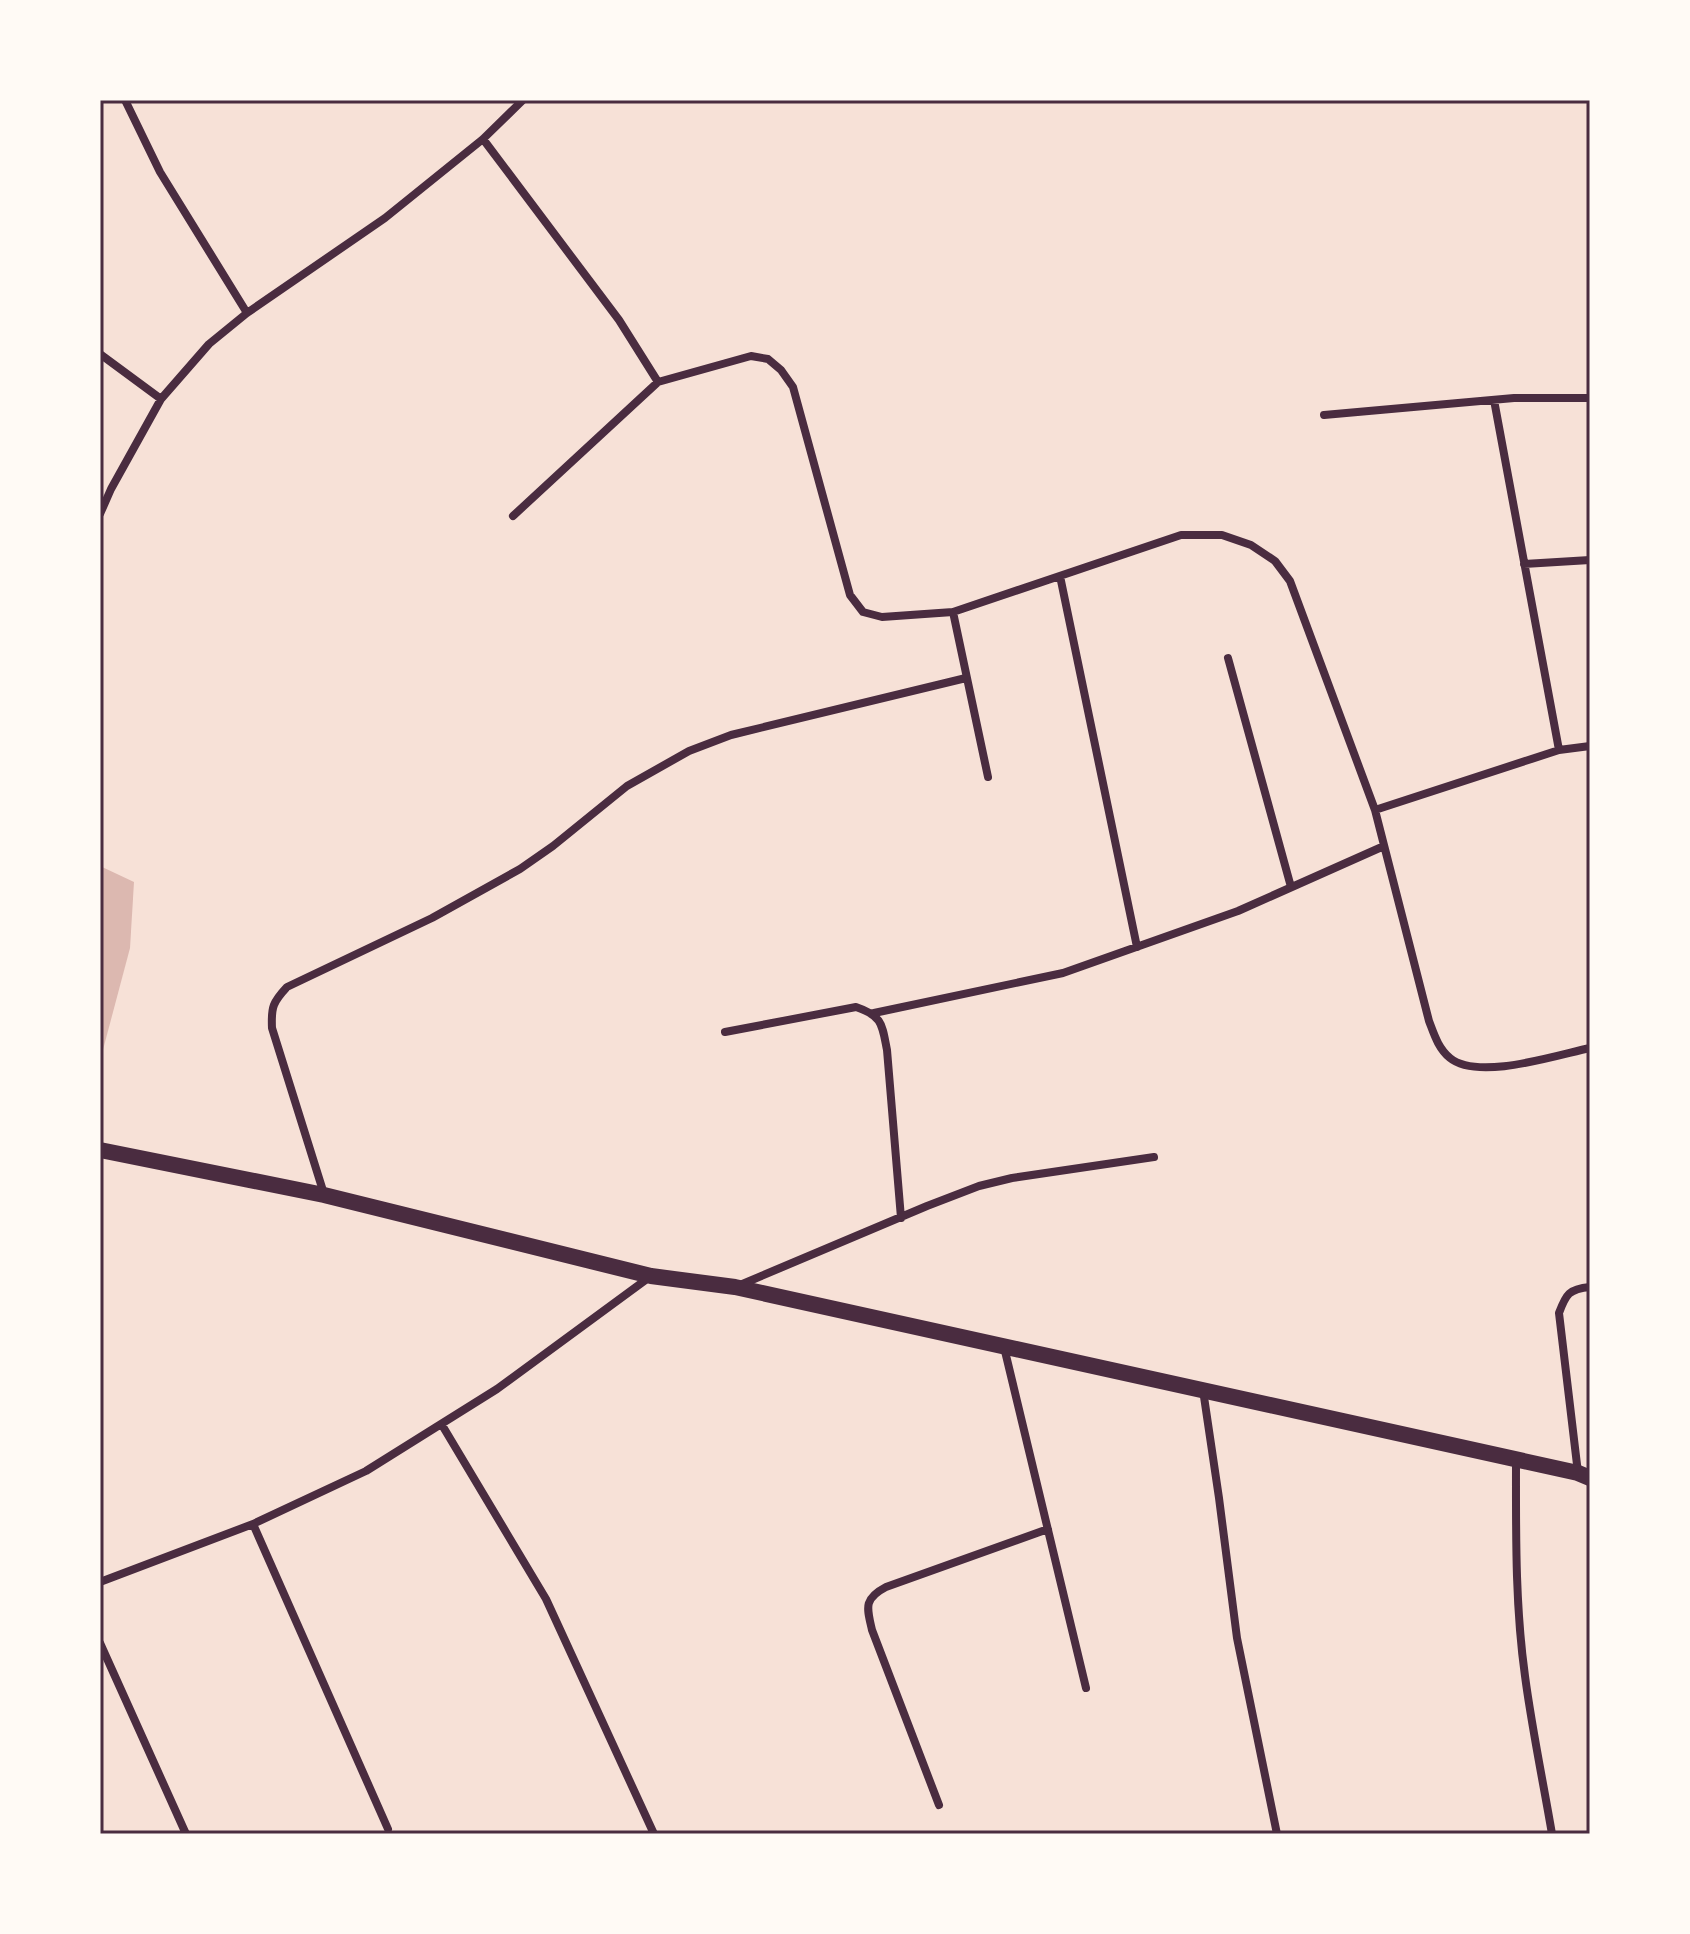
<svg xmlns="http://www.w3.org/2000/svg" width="1690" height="1934" font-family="Inter,sans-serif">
	<rect width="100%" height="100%" fill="#f7e1d7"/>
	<path fill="#dcb8b0" d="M 100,866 L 134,882 L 130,948 L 100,1061 Z"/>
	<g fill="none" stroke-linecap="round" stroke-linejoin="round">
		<path stroke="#4a2c40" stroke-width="8" d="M 125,100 L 160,172 L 247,313
			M 483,139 L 619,320 L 658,382 L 751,356 L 768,359 L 781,370 L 793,387 L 850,595 L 863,612 L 882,617 L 953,612 L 1181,535 L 1222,535 L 1251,545 L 1275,561 L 1290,581 L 1375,810 L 1429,1021 C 1434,1034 1438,1048 1450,1058 C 1478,1081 1557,1055 1590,1048
			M 100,354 L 161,399
			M 1494,400 L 1559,750
			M 1324,415 L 1514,398 L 1590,398
			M 100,514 L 111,489 L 161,399 L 209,344 L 247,313 L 385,218 L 483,139 L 523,100
			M 513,516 L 658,382
			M 1524,564 L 1590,560
			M 1060,576 L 1137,947
			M 953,612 L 988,777
			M 1228,658 L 1291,887
			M 1375,810 L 1559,750 L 1590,746
			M 874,1013 L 1063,973 L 1238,911 L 1384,846
			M 725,1032 L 856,1007 C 883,1016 882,1025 887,1050 L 901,1218
			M 324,1194 L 272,1028 C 271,1007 273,1002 287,987 L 432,918 L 520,869 L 553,846 L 627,786 L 689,751 L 731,735 L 966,678
			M 740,1285 L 927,1206 L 979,1186 L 1012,1178 L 1154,1157
			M 1004,1347 L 1086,1688
			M 1203,1390 L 1219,1498 L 1237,1638 L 1277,1834
			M 442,1425 L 546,1599 L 654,1834
			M 1516,1460 C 1516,1532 1515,1604 1525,1676 C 1532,1729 1543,1781 1552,1834
			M 1578,1473 L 1559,1313 C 1566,1294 1569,1289 1590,1287
			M 253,1524 L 388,1829
			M 100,1582 L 253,1524 L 366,1471 L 497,1389 L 651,1276
			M 100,1643 L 186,1834
			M 939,1805 L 872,1630 C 867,1608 863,1599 886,1587 L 1048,1529"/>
		<path stroke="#4a2c40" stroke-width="16" d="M 100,1150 L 324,1195 L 651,1276 L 735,1287 L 1578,1473 L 1590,1478"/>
	</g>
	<rect width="1690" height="1934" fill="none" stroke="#fffaf5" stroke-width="204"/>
	<rect x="102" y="102" width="1486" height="1730" fill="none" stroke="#4a2c40" stroke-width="3"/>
</svg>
